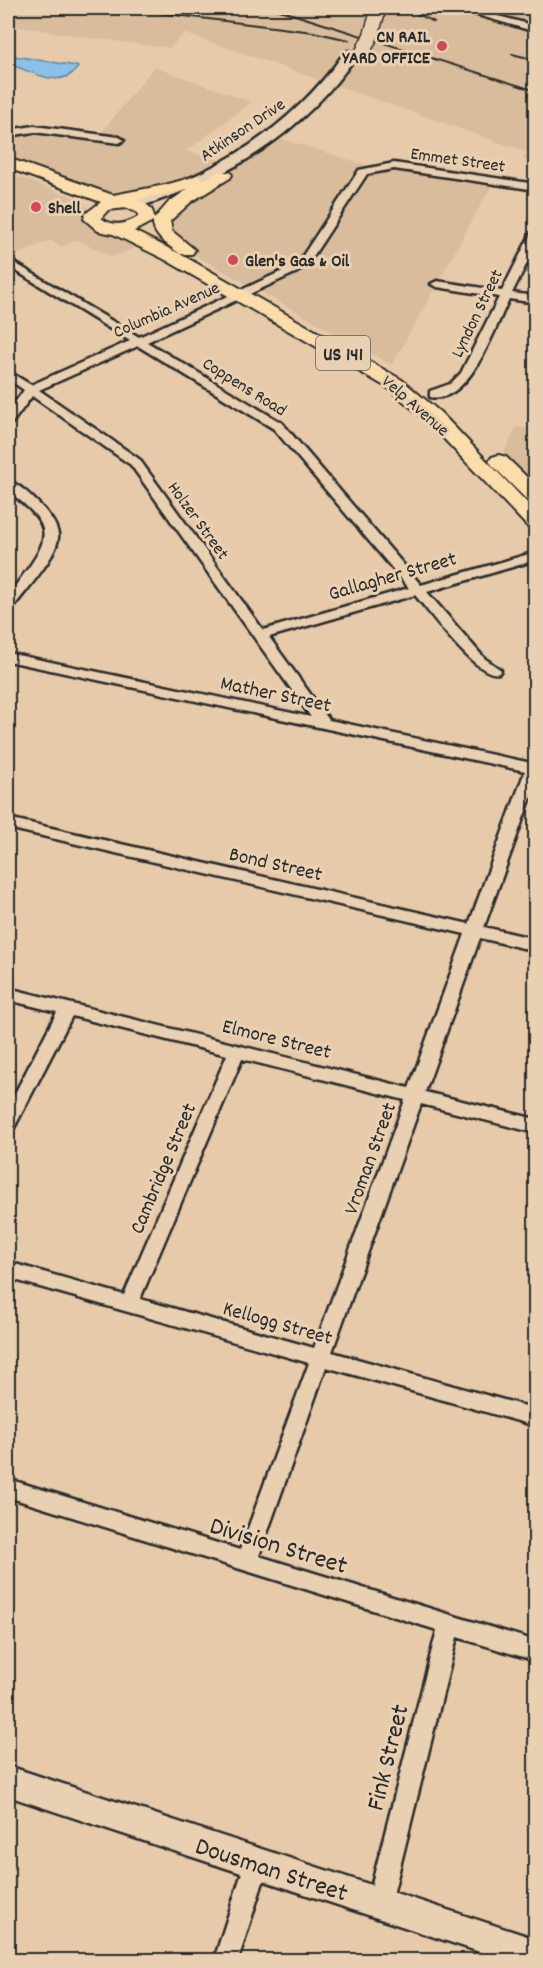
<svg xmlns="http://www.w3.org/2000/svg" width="543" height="1968" font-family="Dekko,sans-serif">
	<rect width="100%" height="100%" fill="#e6caaa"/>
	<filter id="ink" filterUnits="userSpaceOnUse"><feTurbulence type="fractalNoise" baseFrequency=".0167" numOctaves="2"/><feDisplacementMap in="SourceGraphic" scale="12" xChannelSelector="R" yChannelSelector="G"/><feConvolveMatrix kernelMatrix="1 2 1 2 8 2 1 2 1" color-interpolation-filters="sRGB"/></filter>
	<g filter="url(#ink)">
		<path fill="#d8bc9b" d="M 8,8 L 535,8 L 535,25 L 531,29 L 536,30 L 535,162 L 523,160 L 527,152 L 184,33 L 170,48 L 84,37 L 8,25 Z
			M 154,67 L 252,102 L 186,151 L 230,163 L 206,177 L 130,197 L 90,193 L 8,163 L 8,133 L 34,129 L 98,137 Z
			M 282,139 L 376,168 L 394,166 L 494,181 L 392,365 L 186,250 L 161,220 L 184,199 Z
			M 8,173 L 77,199 L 87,206 L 92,216 L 146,243 L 112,257 L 77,240 L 62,247 L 50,240 L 8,259 Z
			M 516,427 L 535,430 L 535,498 L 497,458 L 504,453 Z"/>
		<path fill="#8ac1e8" stroke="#64859c" stroke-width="1.5" d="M 8,55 L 76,66 L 78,67 C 61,92 30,70 8,64 Z"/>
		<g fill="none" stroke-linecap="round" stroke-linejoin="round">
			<g stroke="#2b2b2b" stroke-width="5">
				<path id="street" d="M 454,8 L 468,8 L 536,26 L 536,32 Z
					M 34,126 L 119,137 L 124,140 L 119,143 L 34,132 L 8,136 L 8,130 Z
					M 394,163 L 536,184 L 536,190 L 394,169 L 367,174 L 310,261 L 297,272 L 147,342 L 282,423 L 421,585 L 536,552 L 536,560 L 427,592 L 484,658 L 501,670 L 499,673 C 477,679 430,612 415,595 L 269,637 L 329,720 L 536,764 L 536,783 L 484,927 L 536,939 L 536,951 L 480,938 L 425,1092 L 536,1119 L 536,1133 L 421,1104 L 332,1352 L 536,1409 L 536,1426 L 326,1367 L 259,1556 L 536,1641 L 536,1661 L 457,1637 L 391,1903 L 387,1911 L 379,1915 L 371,1911 L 367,1903 L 437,1630 L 8,1497 L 8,1479 L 240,1550 L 309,1363 L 8,1278 L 8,1262 L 124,1295 L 227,1055 L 72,1016 L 14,1128 L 8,1130 L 8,1107 L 57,1012 L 8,1000 L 8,988 L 409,1088 L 465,934 L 8,828 L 8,818 L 469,924 L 525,771 L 8,661 L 8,653 L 311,717 L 131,465 L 32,396 L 12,423 L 8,424 L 8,412 L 24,390 L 8,379 L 8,371 L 31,385 L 130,341 L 8,266 L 8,259 L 139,337 L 289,268 L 302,257 L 359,170 ZM 138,346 L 274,429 L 409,588 L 263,630 L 139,459 L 39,390 ZM 242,1059 L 405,1100 L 314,1348 L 140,1299 Z
					M 536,230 L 536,245 L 512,293 L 536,296 L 536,303 L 509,299 C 495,327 470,405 430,397 L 430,391 L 450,384 L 461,373 L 499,297 L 437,287 L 431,284 L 437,281 L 502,291 L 531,233 Z
					M 8,481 C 19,484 30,495 38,503 C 46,511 56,522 58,534 C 61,553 24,592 13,608 L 8,609 C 7,596 11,591 19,581 C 53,536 54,526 8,491 Z
					M 257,1851 L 265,1855 L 269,1863 L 238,1960 L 214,1960 L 245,1863 L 249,1855 Z"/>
			</g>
			<g stroke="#2b2b2b" stroke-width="5">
				<path id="secondary" d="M 350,51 L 357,55 C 302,134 229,179 138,207 L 128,207 L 126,204 L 128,201 C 218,173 290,130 345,52 Z
					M 8,1766 L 536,1939 L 536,1960 L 504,1960 L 8,1796 Z"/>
			</g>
			<g stroke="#2b2b2b" stroke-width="4">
				<path id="primary" d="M 8,158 L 113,195 L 165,185 L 197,176 L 204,180 L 218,172 L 230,172 L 232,175 L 230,178 L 191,202 L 170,221 L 172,231 L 195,250 L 192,254 L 180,254 L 402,380 L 441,413 L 536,512 L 536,530 L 529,528 L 427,421 L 388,388 L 164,259 L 113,234 L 98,231 L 84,219 L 85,214 L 101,202 L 8,168 ZM 188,189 L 169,202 L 154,219 C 154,207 146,203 136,200 ZM 127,208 L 138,213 L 138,217 C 125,225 113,227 101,218 L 108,210 ZM 153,221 C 152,237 169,245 180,254 L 134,231 Z
					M 499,455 L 506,457 L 536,486 L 536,504 L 529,502 L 492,465 L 489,461 L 492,457 Z"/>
			</g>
			<use href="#street" fill="#ead0b2" fill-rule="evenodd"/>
			<use href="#secondary" fill="#ead0b2" fill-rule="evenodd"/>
			<use href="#primary" fill="#fbddab" fill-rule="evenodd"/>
			<path stroke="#2b2b2b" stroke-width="2" d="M 119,8 L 313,32 L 349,40
				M 273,8 L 536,91
				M 405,8 L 434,22
				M 512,54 L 536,60"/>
			<g stroke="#2b2b2b" stroke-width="17" stroke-linecap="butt">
				<path id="secondary-bridge" d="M 360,58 L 371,35 L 379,8"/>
			</g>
			<use href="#secondary-bridge" stroke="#ead0b2" stroke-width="14"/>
		</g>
	</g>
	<g fill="#d1495b" stroke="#ead0b2" stroke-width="2">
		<circle cx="442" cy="46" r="6"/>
		<circle cx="36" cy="207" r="6"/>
		<circle cx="233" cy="260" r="6"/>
	</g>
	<g text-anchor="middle" stroke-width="6" stroke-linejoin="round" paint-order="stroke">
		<g font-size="18" font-weight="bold" fill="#2b2b2b" stroke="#ead0b2" text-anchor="start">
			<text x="430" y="42" text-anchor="end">CN RAIL<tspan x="430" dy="21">YARD OFFICE</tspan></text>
			<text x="48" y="213">Shell</text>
			<text x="245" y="266">Glen's Gas &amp; Oil</text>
		</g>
		<g font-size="18" fill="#2b2b2b" stroke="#ead0b2">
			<text transform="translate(242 129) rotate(-34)" y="6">Atkinson Drive</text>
			<text transform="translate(458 159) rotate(8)" y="6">Emmet Street</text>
			<text transform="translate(166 309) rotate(-24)" y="6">Columbia Avenue</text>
			<text transform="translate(476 313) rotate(-64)" y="6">Lyndon Street</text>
			<text transform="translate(245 386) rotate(32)" y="6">Coppens Road</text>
			<text transform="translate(416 405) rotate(41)" y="6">Velp Avenue</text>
			<text transform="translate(199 520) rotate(54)" y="6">Holzer Street</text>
		</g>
		<rect fill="#ead0b2" stroke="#645c54" stroke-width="1.5" x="316" y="336" width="54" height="34" rx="4.5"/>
		<g font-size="20" font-weight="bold" fill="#2b2b2b">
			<text x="343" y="360">US 141</text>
		</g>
		<g font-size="21" fill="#2b2b2b" stroke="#ead0b2">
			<text transform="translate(392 575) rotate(-16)" y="7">Gallagher Street</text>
			<text transform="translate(276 693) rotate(12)" y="7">Mather Street</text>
			<text transform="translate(276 863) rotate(13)" y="7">Bond Street</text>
			<text transform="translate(277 1038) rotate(14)" y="7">Elmore Street</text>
			<text transform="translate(369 1158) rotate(-70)" y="7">Vroman Street</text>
			<text transform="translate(162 1168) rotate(-67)" y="7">Cambridge Street</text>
			<text transform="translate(278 1322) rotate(16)" y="7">Kellogg Street</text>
		</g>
		<g font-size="26" fill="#2b2b2b" stroke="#ead0b2">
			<text transform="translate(279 1544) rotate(17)" y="9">Division Street</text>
			<text transform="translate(386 1757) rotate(-76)" y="9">Fink Street</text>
			<text transform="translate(272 1868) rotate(18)" y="9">Dousman Street</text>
		</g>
	</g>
	<rect width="543" height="1968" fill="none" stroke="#ead0b2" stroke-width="30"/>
	<rect x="15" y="15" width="513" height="1938" fill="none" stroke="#2b2b2b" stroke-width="2" filter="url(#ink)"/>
</svg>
